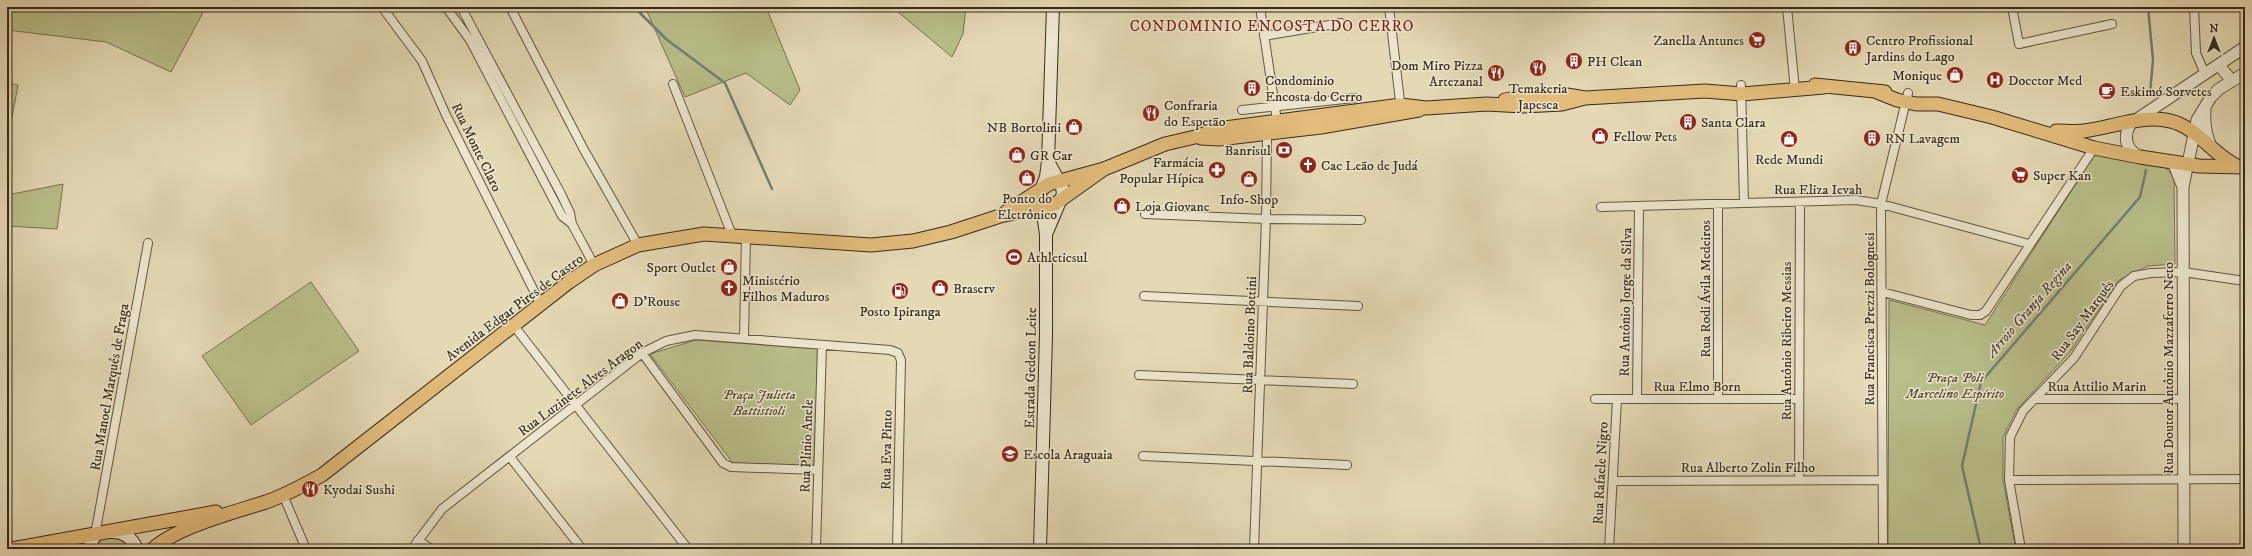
<svg xmlns="http://www.w3.org/2000/svg" width="2252" height="556" font-family="'IM FELL DW Pica',serif">
	<rect width="100%" height="100%" fill="#e4d9b4"/>
	<filter id="stains"><feTurbulence type="fractalNoise" baseFrequency=".005" numOctaves="4"/><feColorMatrix values="0 0 0 0 .2 0 0 0 0 .09 0 0 0 0 .02 0 0 0 .5 -.17"/></filter>
	<radialGradient id="worn" r=".72"><stop offset=".6" stop-color="#630" stop-opacity="0"/><stop offset="1" stop-color="#630" stop-opacity=".3"/></radialGradient>
	<path fill="#b9be8a" stroke="#787453" d="M 7,7 L 206,7 L 171,72 L 106,42 L 7,30 Z
		M 645,7 L 766,7 L 800,90 L 790,105 L 746,73 L 685,97 Z
		M 892,7 L 966,7 L 963,34 L 952,57 Z
		M 7,83 L 18,85 L 7,145 Z
		M 2097,151 L 2161,163 L 2174,177 L 2175,264 L 2148,266 L 2119,280 L 2070,352 L 2017,409 L 2003,437 L 2003,480 L 2016,549 L 1888,549 L 1889,300 L 1985,325 Z
		M 63,184 L 57,229 L 7,226 L 7,195 Z
		M 311,282 L 359,351 L 251,425 L 202,356 Z
		M 696,340 L 819,349 L 814,466 L 733,463 L 650,354 Z
		M 110,537 L 124,541 L 130,549 L 94,549 L 102,539 Z"/>
	<g fill="none" stroke-linecap="round" stroke-linejoin="round">
		<path stroke="#718078" stroke-width="2.5" d="M 634,7 L 666,39 L 725,83 L 772,189
			M 2148,7 L 2153,60 L 2150,93
			M 1981,549 L 1962,466 L 1981,382 L 2140,197 L 2146,170"/>
		<g stroke="#625642" stroke-width="10">
			<path id="minor" d="M 382,7 L 422,61 L 446,115 L 541,305
				M 446,7 L 470,40 L 562,216 L 572,224
				M 461,7 L 561,194 L 570,213 L 572,224 L 594,265
				M 510,7 L 583,148 L 638,245
				M 1260,7 L 1277,121
				M 1389,7 L 1401,110
				M 1787,7 L 1795,90
				M 2012,7 L 2019,44 L 2112,24
				M 2194,7 L 2196,53 L 2205,74
				M 1264,36 L 1341,23
				M 673,84 L 732,235
				M 1741,85 L 1744,203
				M 1242,110 L 1354,98
				M 1718,204 L 1718,399
				M 1601,207 L 1856,200 L 1881,204 L 2029,244
				M 1145,214 L 1266,219 L 1361,220
				M 1882,292 L 1971,315 L 1980,315 L 1986,311 L 2094,148
				M 1144,296 L 1358,306
				M 514,326 L 688,549
				M 744,338 L 746,235
				M 642,353 L 723,463 L 731,467 L 818,470
				M 1139,375 L 1353,384
				M 1595,399 L 1799,399
				M 1637,399 L 1639,206
				M 2035,399 L 2183,399
				M 1143,456 L 1347,465
				M 510,457 L 582,549
				M 1799,480 L 1800,202
				M 2009,480 L 2245,479
				M 1614,481 L 1882,480
				M 283,495 L 306,549
				M 95,535 L 148,243
				M 418,540 L 431,549
				M 412,549 L 442,509 L 642,353 L 666,341 L 695,335 L 890,350 L 898,353 L 901,360 L 897,549
				M 816,549 L 822,345
				M 1254,549 L 1266,219 L 1267,130
				M 1609,549 L 1617,399
				M 1883,549 L 1881,204 L 1908,93
				M 2021,549 L 2009,480 L 2010,437 L 2023,411 L 2074,358 L 2121,286 L 2134,276 L 2151,273 L 2183,272 L 2245,281"/>
		</g>
		<g stroke="#625642" stroke-width="13">
			<path id="tertiary" d="M 2219,65 L 2232,81
				M 2205,109 C 2204,123 2205,135 2212,148
				M 2140,157 C 2126,150 2123,138 2130,124 L 2245,47
				M 2173,162 L 2183,187
				M 2184,549 L 2183,187 L 2197,120 L 2211,97 L 2219,89 L 2245,73"/>
		</g>
		<g stroke="#372b1c" stroke-width="14">
			<path id="secondary" d="M 1047,232 L 1063,194 L 1062,187 L 1048,161
				M 110,532 C 122,531 132,537 137,549
				M 88,549 L 95,535
				M 1040,549 L 1046,335 L 1046,235 L 1040,193 L 1046,177 L 1048,161 L 1053,7"/>
		</g>
		<g stroke="#372b1c" stroke-width="15">
			<path id="primary" d="M 1815,85 L 1885,92
				M 1877,92 L 1897,100 L 1916,104 L 1938,104 L 1992,117 L 2094,148 L 2140,157 L 2199,166 L 2245,167
				M 1505,100 L 1521,97 L 1561,94 L 1585,98 L 1705,91 L 1742,94 L 1824,87
				M 2056,131 C 2065,131 2075,132 2084,131 C 2115,127 2146,112 2177,123 C 2200,132 2214,155 2237,166
				M 1201,138 L 1219,139 L 1321,127 L 1419,110
				M 1006,212 L 1049,184 L 1104,169 L 1165,144 L 1195,137 L 1217,129 L 1401,105 L 1426,108 L 1487,104 L 1523,106 L 1562,104 L 1585,98
				M 12,549 L 216,512
				M 153,549 C 176,527 235,512 266,502 C 286,495 304,485 322,475 L 569,282 L 594,265 L 638,245 L 704,234 L 871,245 L 913,241 L 951,232 L 1000,216 L 1055,204 L 1104,169"/>
		</g>
		<use href="#minor" stroke="#ede6ce" stroke-width="8"/>
		<use href="#tertiary" stroke="#ede6ce" stroke-width="11"/>
		<use href="#secondary" stroke="#ede6ce" stroke-width="12"/>
		<use href="#primary" stroke="#e2bc7a" stroke-width="13"/>
	</g>
	<defs>
		<g id="supermarket-disc" transform="scale(0.9)"><circle r="9.5" fill="#8f2418" stroke="#ede6ce"/><path d="M-6-5.5h2.5l.6 2H6L4.5 2H-2.5L-4.4-4H-6ZM-1.5 3.2a1.3 1.3 0 1 0 .1 0ZM3 3.2a1.3 1.3 0 1 0 .1 0Z" fill="#fff"/></g>
		<g id="building-disc" transform="scale(0.9)"><circle r="9.5" fill="#8f2418" stroke="#ede6ce"/><path d="M-4-6H4V6H1V3H-1V6H-4ZM-2.5-4.3h1.7v1.8h-1.7ZM.8-4.3h1.7v1.8H.8ZM-2.5-1h1.7V.8h-1.7ZM.8-1h1.7V.8H.8Z" fill="#fff"/></g>
		<g id="restaurant-disc" transform="scale(0.9)"><circle r="9.5" fill="#8f2418" stroke="#ede6ce"/><path d="M-5-6h1v4h1v-4h1v4h1v-4h1v5L-1.5 .5V6h-2V.5L-5-1ZM5-6V6H3V1.5H1.5Q1.5-4 5-6Z" fill="#fff"/></g>
		<g id="shop-disc" transform="scale(0.9)"><circle r="9.5" fill="#8f2418" stroke="#ede6ce"/><path d="M-5-2.5h2.3a2.7 3.5 0 0 1 5.4 0H5L5.5 6h-11ZM-1.5-2.5h3a1.5 2.3 0 0 0-3 0Z" fill="#fff"/></g>
		<g id="hospital-disc" transform="scale(0.9)"><circle r="9.5" fill="#8f2418" stroke="#ede6ce"/><path d="M-5-5h3v3.5h4V-5h3V5h-3V1.5h-4V5h-3Z" fill="#fff"/></g>
		<g id="cafe-disc" transform="scale(0.9)"><circle r="9.5" fill="#8f2418" stroke="#ede6ce"/><path d="M-5.5-4.5H6V0H3Q3 3.5 0 3.5H-2.5Q-5.5 3.5-5.5 0ZM3-3.2v2h1.7v-2ZM-6 4.5H4V6H-6Z" fill="#fff"/></g>
		<g id="bank-disc" transform="scale(0.9)"><circle r="9.5" fill="#8f2418" stroke="#ede6ce"/><path d="M-6-4H6V4H-6ZM0-2.3a2.3 2.3 0 1 0 0 4.6a2.3 2.3 0 1 0 0-4.6Z" fill="#fff"/></g>
		<g id="church-disc" transform="scale(0.9)"><circle r="9.5" fill="#8f2418" stroke="#ede6ce"/><path d="M-1.2-6h2.4v3.5h3.3v2.4h-3.3V6h-2.4V-.1h-3.3v-2.4h3.3Z" fill="#fff"/></g>
		<g id="pharmacy-disc" transform="scale(0.9)"><circle r="9.5" fill="#8f2418" stroke="#ede6ce"/><path d="M-2-6h4v4h4v4h-4v4h-4v-4h-4v-4h4Z" fill="#fff"/></g>
		<g id="stadium-disc" transform="scale(0.9)"><circle r="9.5" fill="#8f2418" stroke="#ede6ce"/><path d="M0-5a6.5 5 0 1 0 0 10a6.5 5 0 1 0 0-10ZM-3.5-1.8h7v3.6h-7Z" fill="#fff"/></g>
		<g id="fuel-disc" transform="scale(0.9)"><circle r="9.5" fill="#8f2418" stroke="#ede6ce"/><path d="M-5.5-6h7V0h2V4h1.3V-2.5L3-4.5l.8-.8L6-3V5H2.5V1h-1V6h-7ZM-4.2-4.7v3.2H.2V-4.7Z" fill="#fff"/></g>
		<g id="school-disc" transform="scale(0.9)"><circle r="9.5" fill="#8f2418" stroke="#ede6ce"/><path d="M0-5L7-2L0 1L-7-2ZM-4 1L0 2.5L4 1V4Q0 6-4 4Z" fill="#fff"/></g>
	</defs>
	<g fill-rule="evenodd">
		<use href="#supermarket-disc" x="1757" y="40"/>
		<use href="#building-disc" x="1853" y="48"/>
		<use href="#building-disc" x="1574" y="61"/>
		<use href="#restaurant-disc" x="1538" y="68"/>
		<use href="#restaurant-disc" x="1496" y="73"/>
		<use href="#shop-disc" x="1955" y="75"/>
		<use href="#hospital-disc" x="1995" y="80"/>
		<use href="#building-disc" x="1252" y="88"/>
		<use href="#cafe-disc" x="2107" y="91"/>
		<use href="#restaurant-disc" x="1151" y="113"/>
		<use href="#building-disc" x="1688" y="122"/>
		<use href="#shop-disc" x="1074" y="127"/>
		<use href="#shop-disc" x="1600" y="136"/>
		<use href="#building-disc" x="1872" y="138"/>
		<use href="#shop-disc" x="1789" y="139"/>
		<use href="#bank-disc" x="1284" y="150"/>
		<use href="#shop-disc" x="1017" y="155"/>
		<use href="#church-disc" x="1308" y="165"/>
		<use href="#pharmacy-disc" x="1217" y="170"/>
		<use href="#supermarket-disc" x="2020" y="175"/>
		<use href="#shop-disc" x="1027" y="178"/>
		<use href="#shop-disc" x="1249" y="179"/>
		<use href="#shop-disc" x="1122" y="206"/>
		<use href="#stadium-disc" x="1014" y="257"/>
		<use href="#shop-disc" x="729" y="267"/>
		<use href="#church-disc" x="729" y="288"/>
		<use href="#shop-disc" x="940" y="288"/>
		<use href="#fuel-disc" x="900" y="291"/>
		<use href="#shop-disc" x="620" y="301"/>
		<use href="#school-disc" x="1010" y="454"/>
		<use href="#restaurant-disc" x="310" y="489"/>
	</g>
	<g text-anchor="middle" stroke-width="3" stroke-linejoin="round" paint-order="stroke">
		<g font-size="14" fill="#372b1c" stroke="#ede6ce" text-anchor="start">
			<text x="1744" y="45" text-anchor="end">Zanella Antunes</text>
			<text x="1866" y="45">Centro Profissional<tspan x="1866" dy="16">Jardins do Lago</tspan></text>
			<text x="1587" y="66">PH Clean</text>
			<text x="1483" y="70" text-anchor="end">Dom Miro Pizza<tspan x="1483" dy="16">Artezanal</tspan></text>
			<text x="1942" y="80" text-anchor="end">Monique</text>
			<text x="1265" y="85">Condominio<tspan x="1265" dy="16">Encosta do Cerro</tspan></text>
			<text x="2008" y="85">Docctor Med</text>
			<text x="1538" y="93" text-anchor="middle">Temakeria<tspan x="1538" dy="16">Japesca</tspan></text>
			<text x="2120" y="96">Eskimó Sorvetes</text>
			<text x="1164" y="110">Confraria<tspan x="1164" dy="16">do Espetão</tspan></text>
			<text x="1701" y="127">Santa Clara</text>
			<text x="1061" y="132" text-anchor="end">NB Bortolini</text>
			<text x="1613" y="141">Fellow Pets</text>
			<text x="1885" y="143">RN Lavagem</text>
			<text x="1271" y="155" text-anchor="end">Banrisul</text>
			<text x="1030" y="160">GR Car</text>
			<text x="1789" y="164" text-anchor="middle">Rede Mundi</text>
			<text x="1204" y="167" text-anchor="end">Farmácia<tspan x="1204" dy="16">Popular Hípica</tspan></text>
			<text x="1321" y="170">Cac Leão de Judá</text>
			<text x="2033" y="180">Super Kan</text>
			<text x="1027" y="203" text-anchor="middle">Ponto do<tspan x="1027" dy="16">Eletrônico</tspan></text>
			<text x="1249" y="204" text-anchor="middle">Info-Shop</text>
			<text x="1135" y="211">Loja Giovane</text>
			<text x="1027" y="262">Athleticsul</text>
			<text x="716" y="272" text-anchor="end">Sport Outlet</text>
			<text x="742" y="285">Ministério<tspan x="742" dy="16">Filhos Maduros</tspan></text>
			<text x="953" y="293">Braserv</text>
			<text x="633" y="306">D'Rouse</text>
			<text x="900" y="316" text-anchor="middle">Posto Ipiranga</text>
			<text x="1023" y="459">Escola Araguaia</text>
			<text x="323" y="494">Kyodai Sushi</text>
		</g>
		<g font-size="14" fill="#372b1c" stroke="#ede6ce">
			<text transform="translate(477 147) rotate(64)" y="5">Rua Monte Claro</text>
			<text x="1818" y="194">Rua Eliza Ievah</text>
			<text transform="translate(1705 289) rotate(-90)" y="5">Rua Rodi Ávila Medeiros</text>
			<text transform="translate(1625 302) rotate(-89)" y="5">Rua Antônio Jorge da Silva</text>
			<text transform="translate(514 307) rotate(-37)" y="5">Avenida Edgar Pires de Castro</text>
			<text transform="translate(1869 319) rotate(-90)" y="5">Rua Francisca Prezzi Bolognesi</text>
			<text transform="translate(2082 320) rotate(-54)" y="5">Rua Say Marquês</text>
			<text transform="translate(1249 335) rotate(-88)" y="5">Rua Baldoino Bottini</text>
			<text transform="translate(1786 341) rotate(-90)" y="5">Rua Antônio Ribeiro Messias</text>
			<text transform="translate(1030 368) rotate(-89)" y="5">Estrada Gedeon Leite</text>
			<text transform="translate(2168 368) rotate(-90)" y="5">Rua Doutor Antônio Mazzaferro Neto</text>
			<text x="1697" y="391">Rua Elmo Born</text>
			<text x="2097" y="391">Rua Attilio Marin</text>
			<text transform="translate(109 387) rotate(-80)" y="5">Rua Manoel Marquês de Fraga</text>
			<text transform="translate(580 387) rotate(-37)" y="5">Rua Luzinete Alves Aragon</text>
			<text transform="translate(806 446) rotate(-88)" y="5">Rua Plínio Anele</text>
			<text transform="translate(886 450) rotate(-89)" y="5">Rua Eva Pinto</text>
			<text x="1748" y="472">Rua Alberto Zolin Filho</text>
			<text transform="translate(1600 473) rotate(-87)" y="5">Rua Rafaele Nigro</text>
		</g>
		<g font-size="14" font-style="italic" fill="#514832" stroke="#ede6ce">
			<text x="1955" y="382">Praça Poli<tspan x="1955" dy="16">Marcelino Espírito</tspan></text>
			<text x="759" y="399">Praça Julieta<tspan x="759" dy="16">Battistioli</tspan></text>
		</g>
		<g font-size="15" letter-spacing="1" fill="#7a1f14" stroke="#ede6ce">
			<text x="1272" y="31">CONDOMINIO ENCOSTA DO CERRO</text>
		</g>
		<g font-size="15" font-style="italic" fill="#4f4e42" stroke="#ede6ce">
			<text transform="translate(2029 309) rotate(-49)" y="5">Arroio Granja Regina</text>
		</g>
	</g>
	<rect width="2252" height="556" fill="none" stroke="#e4d9b4" stroke-width="24"/>
	<rect x="8" y="8" width="2236" height="540" fill="none" stroke="#372b1c" stroke-width="2"/>
	<rect x="12" y="12" width="2228" height="532" fill="none" stroke="#372b1c"/>
	<g transform="translate(2214 38)" stroke="#ede6ce" stroke-width="3" paint-order="stroke">
	<path d="M0-3L7 15L0 10L-7 15Z" fill="#372b1c"/>
	<text y="-6" font-size="11" font-weight="bold" text-anchor="middle" fill="#372b1c">N</text>
	</g>
	<rect width="100%" height="100%" filter="url(#stains)"/>
	<rect width="100%" height="100%" fill="url(#worn)"/>
</svg>
